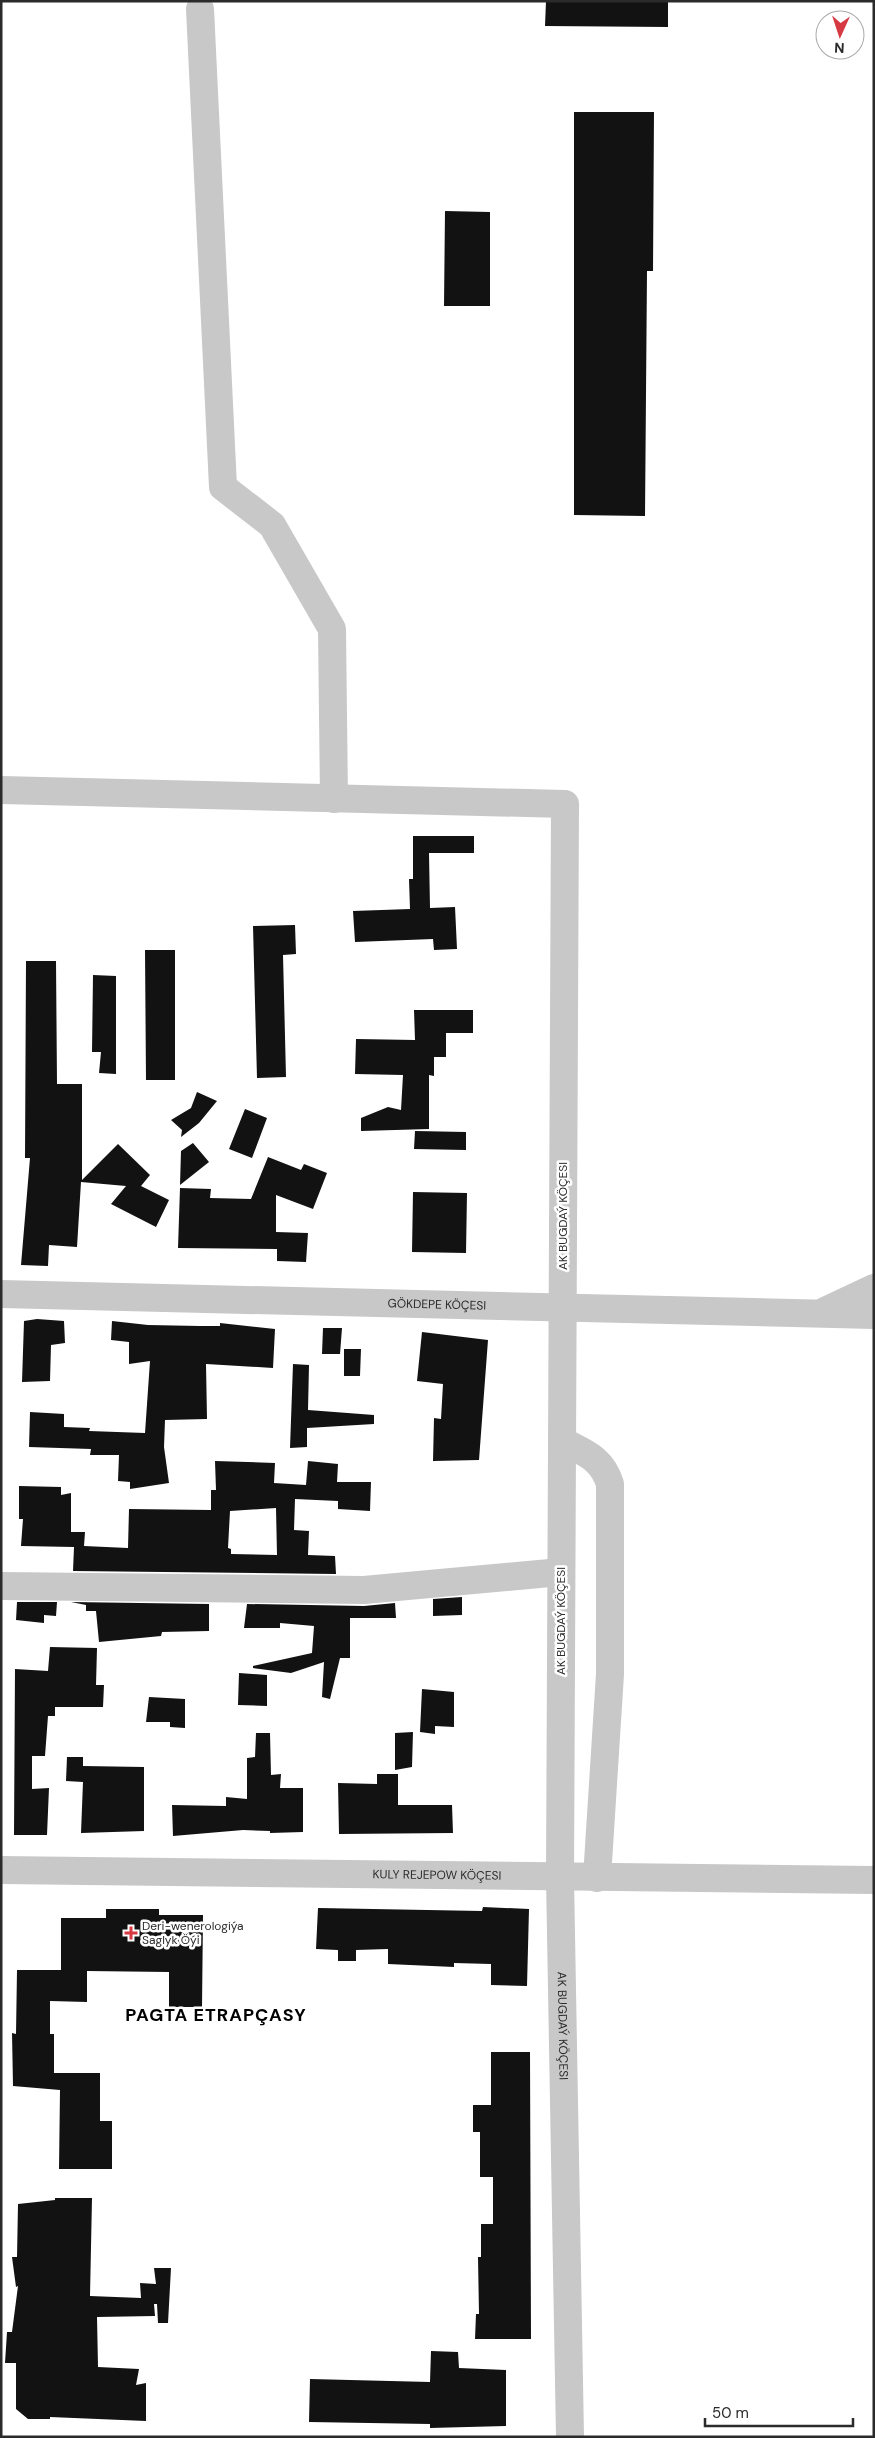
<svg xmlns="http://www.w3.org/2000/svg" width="875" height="2438" font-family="'DM Sans',sans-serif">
	<rect width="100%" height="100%" fill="#fff"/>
	<path fill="#121212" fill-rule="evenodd" d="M 546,1 L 668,1 L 668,27 L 545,26 Z
		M 574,112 L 654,112 L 653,271 L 647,271 L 645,516 L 574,515 Z
		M 445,211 L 490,212 L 490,306 L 444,306 Z
		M 413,836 L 474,836 L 474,853 L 429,853 L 430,908 L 455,907 L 457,949 L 434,950 L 433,939 L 355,942 L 353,911 L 410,909 L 409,879 L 413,879 Z
		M 295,925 L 296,954 L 283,955 L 286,1077 L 257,1078 L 253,926 Z
		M 145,950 L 175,950 L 175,1080 L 146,1080 Z
		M 26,961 L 56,961 L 57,1084 L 82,1084 L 82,1180 L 118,1144 L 150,1175 L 141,1186 L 169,1200 L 156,1227 L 111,1204 L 126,1186 L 81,1182 L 77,1247 L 49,1245 L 48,1266 L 21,1265 L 30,1158 L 25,1158 Z
		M 93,975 L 116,976 L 116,1074 L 99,1073 L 101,1052 L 92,1052 Z
		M 414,1010 L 473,1010 L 473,1033 L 446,1033 L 446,1057 L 434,1057 L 434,1076 L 429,1075 L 429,1129 L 361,1131 L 361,1118 L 388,1107 L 401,1110 L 403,1075 L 355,1074 L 356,1039 L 415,1040 Z
		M 197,1092 L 217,1101 L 199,1123 L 181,1137 L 182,1130 L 171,1120 L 191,1108 Z
		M 245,1109 L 267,1118 L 252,1158 L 229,1149 Z
		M 415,1131 L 466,1132 L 466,1150 L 414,1149 Z
		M 193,1143 L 209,1162 L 180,1185 L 181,1151 Z
		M 268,1157 L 301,1170 L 304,1164 L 327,1173 L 313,1209 L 276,1195 L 276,1232 L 308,1233 L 306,1262 L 277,1261 L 277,1249 L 178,1248 L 180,1188 L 211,1189 L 210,1198 L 251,1199 Z
		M 413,1192 L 467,1193 L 466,1253 L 412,1252 Z
		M 37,1319 L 64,1321 L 65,1343 L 51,1345 L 50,1381 L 22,1382 L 24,1321 Z
		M 112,1321 L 148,1325 L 200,1326 L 220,1326 L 220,1323 L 275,1329 L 273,1368 L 206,1364 L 207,1419 L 165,1420 L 164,1447 L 169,1483 L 130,1489 L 130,1482 L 118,1481 L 119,1455 L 90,1455 L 91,1449 L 29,1447 L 30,1412 L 64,1414 L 64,1427 L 90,1428 L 89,1431 L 145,1433 L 150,1361 L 129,1364 L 129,1342 L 111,1340 Z
		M 323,1328 L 342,1328 L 340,1354 L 322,1354 Z
		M 422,1332 L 488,1340 L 479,1460 L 433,1461 L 434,1418 L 441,1419 L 443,1384 L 417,1381 Z
		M 344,1349 L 361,1349 L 360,1376 L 344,1376 Z
		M 293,1364 L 309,1365 L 308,1410 L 374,1415 L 374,1424 L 307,1428 L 307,1447 L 290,1448 Z
		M 215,1461 L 275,1463 L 274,1483 L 306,1485 L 308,1461 L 338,1464 L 337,1482 L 371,1482 L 370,1511 L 338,1509 L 338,1501 L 295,1499 L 294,1530 L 309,1531 L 308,1555 L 335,1556 L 336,1574 L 73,1571 L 74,1547 L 21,1546 L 23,1519 L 19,1519 L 19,1486 L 61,1487 L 61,1495 L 71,1493 L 71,1532 L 85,1532 L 84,1546 L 128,1548 L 129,1509 L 211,1510 L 211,1490 L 216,1490 ZM 276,1508 L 277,1555 L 231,1554 L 231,1549 L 228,1548 L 230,1511 Z
		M 462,1597 L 462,1615 L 433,1616 L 433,1599 Z
		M 17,1602 L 57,1602 L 56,1616 L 44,1615 L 44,1623 L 16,1620 Z
		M 71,1602 L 209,1604 L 209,1631 L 162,1632 L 161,1636 L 99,1642 L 96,1611 L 86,1611 L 86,1605 Z
		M 395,1603 L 396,1618 L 350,1618 L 350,1658 L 340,1658 L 330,1699 L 322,1697 L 324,1662 L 291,1673 L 253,1668 L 253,1666 L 312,1653 L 314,1626 L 280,1623 L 280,1628 L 244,1628 L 247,1604 L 364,1606 Z
		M 50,1647 L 97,1648 L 96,1685 L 104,1685 L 103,1707 L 55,1707 L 55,1716 L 48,1716 L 45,1756 L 32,1756 L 32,1789 L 49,1788 L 47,1835 L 14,1835 L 15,1669 L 48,1671 Z
		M 239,1673 L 267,1675 L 267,1706 L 238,1705 Z
		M 422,1689 L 454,1692 L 454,1727 L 435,1726 L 435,1734 L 420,1732 Z
		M 149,1697 L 185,1699 L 185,1728 L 170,1727 L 170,1722 L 146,1722 Z
		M 413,1732 L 412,1767 L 395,1770 L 395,1733 Z
		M 256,1733 L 270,1733 L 271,1775 L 281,1774 L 280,1788 L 303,1788 L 303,1832 L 270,1833 L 270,1831 L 243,1830 L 173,1836 L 172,1805 L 226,1806 L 226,1797 L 247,1799 L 247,1758 L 255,1757 Z
		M 67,1757 L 83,1757 L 83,1766 L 144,1767 L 144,1831 L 81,1833 L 83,1782 L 66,1781 Z
		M 377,1774 L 398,1774 L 398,1805 L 452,1805 L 453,1833 L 339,1834 L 338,1783 L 377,1784 Z
		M 483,1907 L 529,1909 L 527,1986 L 491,1985 L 491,1964 L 454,1963 L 454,1967 L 388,1964 L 388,1949 L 356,1950 L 356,1961 L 338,1961 L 338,1950 L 316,1949 L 318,1908 L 482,1911 Z
		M 106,1909 L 159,1909 L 159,1915 L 203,1915 L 202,2007 L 169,2007 L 169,1972 L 87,1971 L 87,2002 L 50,2001 L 50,2034 L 54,2034 L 54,2073 L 100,2073 L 100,2121 L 112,2121 L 112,2169 L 59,2169 L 60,2090 L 13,2086 L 12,2033 L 16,2034 L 17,1970 L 61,1970 L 61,1918 L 106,1918 Z
		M 491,2052 L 530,2052 L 531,2339 L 475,2339 L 476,2314 L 479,2314 L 478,2257 L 481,2257 L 481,2224 L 493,2224 L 493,2177 L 480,2177 L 480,2132 L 473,2132 L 473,2105 L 491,2105 Z
		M 55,2198 L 92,2198 L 90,2296 L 141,2298 L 140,2283 L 156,2284 L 154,2268 L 171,2268 L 168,2323 L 158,2323 L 157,2304 L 154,2304 L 155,2316 L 97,2317 L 98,2367 L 139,2369 L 136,2385 L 146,2383 L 146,2421 L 50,2417 L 50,2419 L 28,2419 L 16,2409 L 16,2363 L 5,2363 L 7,2332 L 12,2332 L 18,2286 L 16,2287 L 12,2257 L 17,2257 L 18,2204 L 55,2200 Z
		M 431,2351 L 458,2352 L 459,2368 L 506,2370 L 506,2426 L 430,2428 L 430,2424 L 309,2422 L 310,2379 L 430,2382 Z"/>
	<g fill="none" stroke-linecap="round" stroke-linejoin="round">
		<g stroke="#c8c8c8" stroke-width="28">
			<path d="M 200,9 L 223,487 L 272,525 L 332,629 L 334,799"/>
			<path id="s1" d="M 1,790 L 565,804 L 560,1878 L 570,2437"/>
			<path id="s2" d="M 1,1294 L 874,1315"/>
			<path d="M 825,1311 L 874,1288"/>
			<path d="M 562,1441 C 585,1453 602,1458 610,1484 L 610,1674 L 597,1878"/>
			<path d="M 1,1586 L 364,1590 L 561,1572"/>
			<path id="s3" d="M 1,1870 L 874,1880"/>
		</g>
	</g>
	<path fill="#d73942" stroke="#fff" stroke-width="2" d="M128.5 1925.5h5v5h5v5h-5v5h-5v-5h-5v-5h5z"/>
	<g text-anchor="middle" stroke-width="5" stroke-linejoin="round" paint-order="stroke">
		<g font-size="12" fill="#2b2b2b" stroke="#fff">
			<text transform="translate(563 1216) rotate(-90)" y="4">AK BUGDAÝ KÖÇESI</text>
			<text dy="4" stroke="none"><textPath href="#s2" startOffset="436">GÖKDEPE KÖÇESI</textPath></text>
			<text transform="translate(561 1621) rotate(-90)" y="4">AK BUGDAÝ KÖÇESI</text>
			<text dy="4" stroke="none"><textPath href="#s3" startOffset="436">KULY REJEPOW KÖÇESI</textPath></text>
			<text dy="4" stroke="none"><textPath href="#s1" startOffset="1786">AK BUGDAÝ KÖÇESI</textPath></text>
		</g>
		<g font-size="12" fill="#2b2b2b" stroke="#fff" text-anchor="start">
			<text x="142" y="1930">Deri-wenerologiýa<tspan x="142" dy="14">Saglyk Öýi</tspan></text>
		</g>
		<g font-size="18" font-weight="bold" letter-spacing="1" fill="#000" stroke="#fff">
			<text x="216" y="2021">PAGTA ETRAPÇASY</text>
		</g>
	</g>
	<rect width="875" height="2438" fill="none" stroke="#2b2b2b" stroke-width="5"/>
	<g transform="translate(840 35) rotate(183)"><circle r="24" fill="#ffffff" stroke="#aaaaaa"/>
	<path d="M0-4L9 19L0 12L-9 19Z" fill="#d73942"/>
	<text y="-8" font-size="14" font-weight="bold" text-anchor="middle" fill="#2b2b2b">N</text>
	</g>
	<path d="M705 2418v8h148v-8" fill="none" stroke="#2b2b2b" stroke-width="2.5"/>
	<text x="712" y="2418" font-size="15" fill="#2b2b2b" stroke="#ffffff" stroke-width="4" paint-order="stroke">50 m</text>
</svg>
